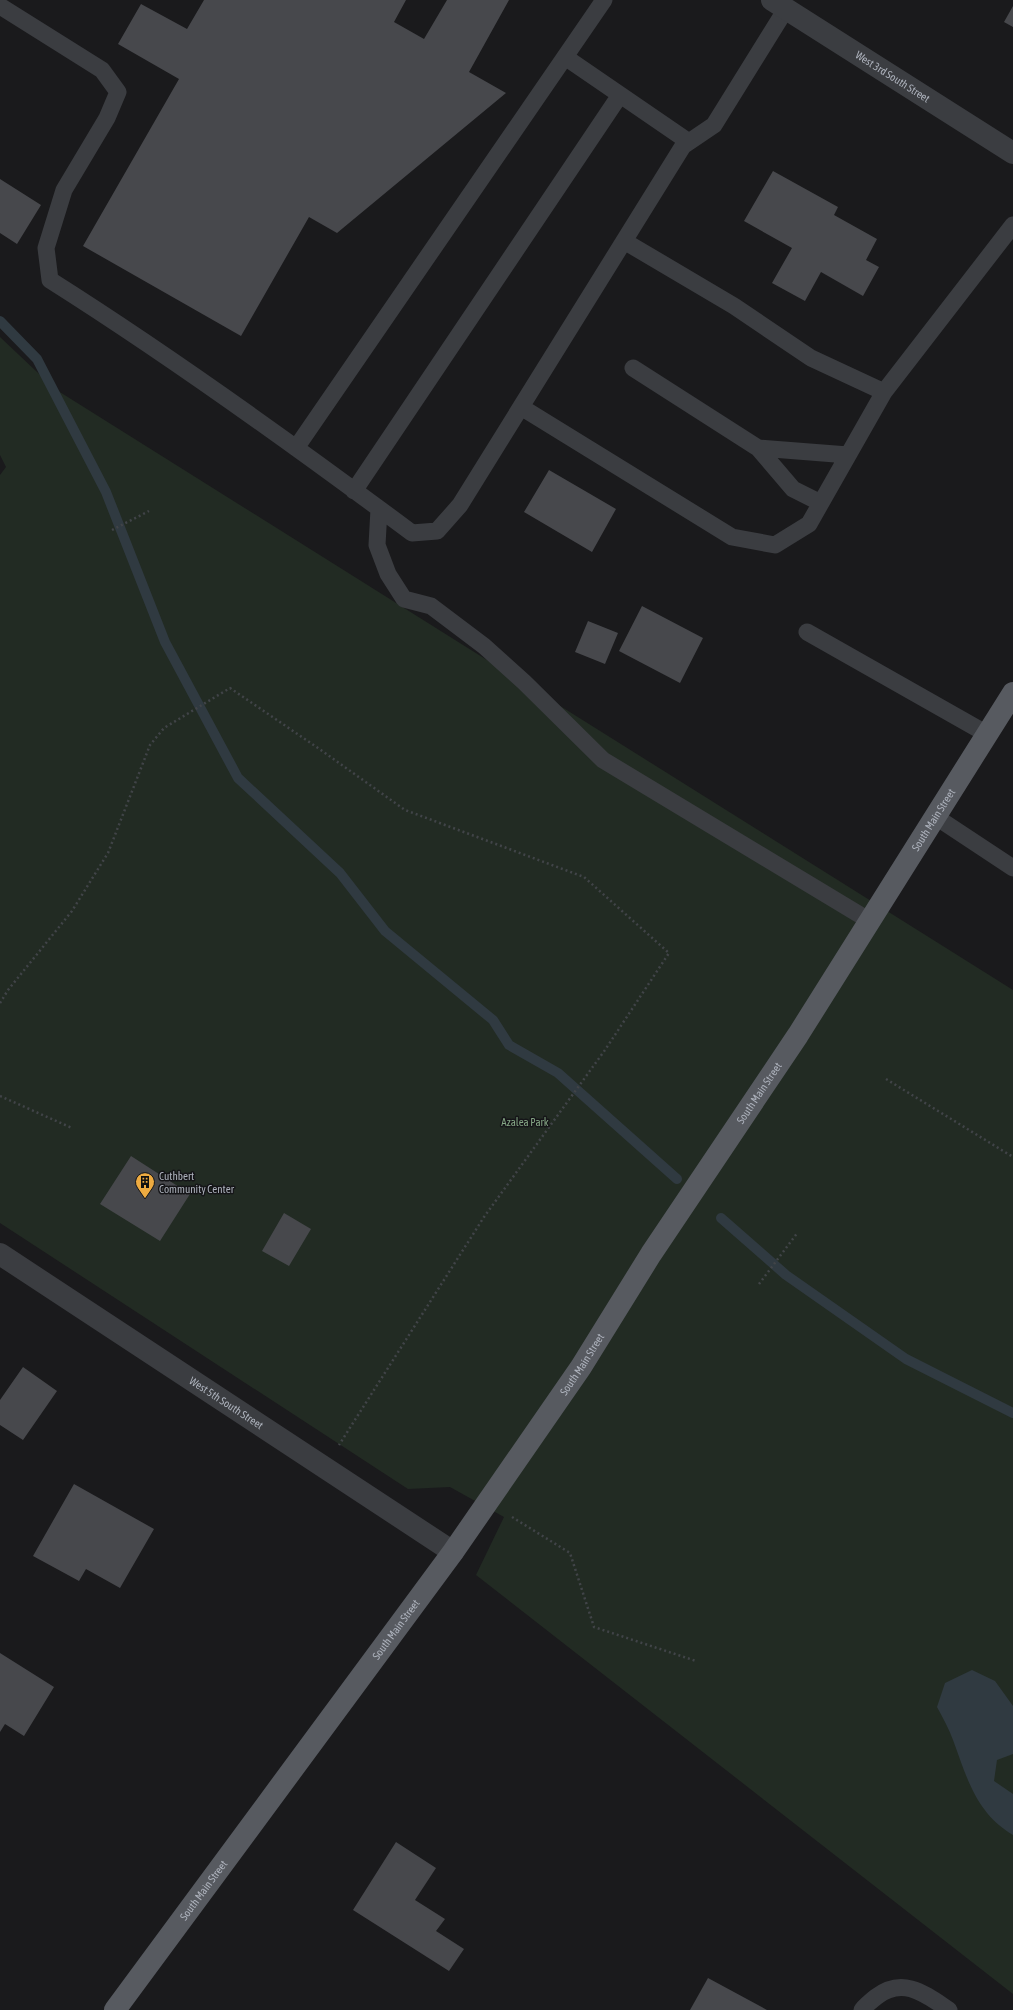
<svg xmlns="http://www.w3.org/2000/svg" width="1013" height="2010" font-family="'Asap Condensed',sans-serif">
	<rect width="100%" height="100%" fill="#1a1a1c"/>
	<path fill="#222b23" d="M 0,337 L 55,389 L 1013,990 L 1013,1994 L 476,1575 L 504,1517 L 450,1487 L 408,1489 L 0,1223 L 0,475 L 6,467 L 0,455 Z"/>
	<path fill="#303a41" d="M 972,1670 L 995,1681 L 1013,1706 L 1013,1754 L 997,1760 L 994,1781 L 1013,1794 L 1013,1835 C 976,1813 967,1778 953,1740 C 949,1729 943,1718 937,1707 L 945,1683 Z"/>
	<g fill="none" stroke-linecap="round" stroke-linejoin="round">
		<path stroke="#303a41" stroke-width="10" d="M 0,321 L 37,359 L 106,492 L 165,642 L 238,778 L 340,873 L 385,931 L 493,1020 L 509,1045 L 558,1073 L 677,1179
			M 721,1218 L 786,1275 L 906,1359 L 1013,1413"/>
	</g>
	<path fill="#47484c" d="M 204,0 L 406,0 L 394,22 L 424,39 L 447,0 L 509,0 L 469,72 L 506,93 L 337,233 L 309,217 L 241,336 L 83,246 L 179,79 L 118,44 L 141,4 L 187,29 Z
		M 1013,6 L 1013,27 L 1004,22 Z
		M 773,171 L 838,207 L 834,215 L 877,239 L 866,260 L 879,267 L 863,296 L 821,272 L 805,301 L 772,283 L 792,248 L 744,221 Z
		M 0,179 L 41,205 L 17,244 L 0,233 Z
		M 549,470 L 616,509 L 592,552 L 524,512 Z
		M 642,606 L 703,638 L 680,683 L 619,651 Z
		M 588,621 L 618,633 L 605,664 L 575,652 Z
		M 131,1156 L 190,1194 L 160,1241 L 100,1204 Z
		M 284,1213 L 311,1229 L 289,1266 L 262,1251 Z
		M 23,1367 L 57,1391 L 23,1440 L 0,1425 L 0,1400 Z
		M 74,1484 L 154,1529 L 120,1588 L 86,1569 L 79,1581 L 33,1556 Z
		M 0,1653 L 54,1687 L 24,1736 L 5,1724 L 0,1732 Z
		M 396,1842 L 436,1868 L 415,1900 L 445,1919 L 436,1931 L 464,1949 L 449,1971 L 353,1910 Z
		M 708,1978 L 767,2010 L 690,2010 Z"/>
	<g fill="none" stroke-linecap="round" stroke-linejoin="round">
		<path stroke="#414448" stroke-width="2.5" stroke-dasharray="2 3" stroke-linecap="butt" d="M 112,530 L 149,511
			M 0,1003 L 8,990 L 72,911 L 108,853 L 150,745 L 164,728 L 230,688 L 318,748 L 405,810 L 584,877 L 669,953 L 605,1050 L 484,1217 L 339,1445
			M 886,1079 L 1013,1157
			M 0,1096 L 72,1128
			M 759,1284 L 798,1232
			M 512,1517 L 570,1553 L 594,1627 L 696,1661"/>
		<path stroke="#3b3d41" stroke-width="17" d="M 0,6 L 102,70 L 118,92 L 107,118 L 64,190 L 46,248 L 50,280 C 175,359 294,445 412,533 L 437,531 L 460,505 L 683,146 L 714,125 L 786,9
			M 565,57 L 689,142
			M 624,241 L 734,306 L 811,358 L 884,392
			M 633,368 L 758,448 L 793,489 L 821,503
			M 521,407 L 732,537 L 775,545 L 809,524 L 884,392 L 1013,225
			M 296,448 L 604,0
			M 758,448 L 848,455
			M 354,491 L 620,95
			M 379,509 L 377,545 L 388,574 L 404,599 L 431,606 L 484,646 L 524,682 L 603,760 L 870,921
			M 807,632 L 987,734
			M 936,817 L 1013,868
			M 862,2010 C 866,2005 871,2001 876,1997 C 903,1976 925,1994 949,2010"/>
		<path stroke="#3b3d41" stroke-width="22" id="s1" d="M 772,0 L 1013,153"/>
		<path stroke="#3b3d41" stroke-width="22" id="s2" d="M 0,1254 L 453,1552"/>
		<path stroke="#575a60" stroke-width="22" id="s3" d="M 115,2010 L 453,1552 L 581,1367 L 651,1254 L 798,1035 L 1013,693"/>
	</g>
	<defs>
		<g id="building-pin" transform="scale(1)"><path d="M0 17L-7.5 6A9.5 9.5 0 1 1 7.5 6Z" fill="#eeab41" stroke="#151518"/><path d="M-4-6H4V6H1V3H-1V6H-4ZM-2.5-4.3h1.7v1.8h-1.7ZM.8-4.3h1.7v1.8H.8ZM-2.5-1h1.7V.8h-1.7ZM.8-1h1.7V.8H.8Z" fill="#111"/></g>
	</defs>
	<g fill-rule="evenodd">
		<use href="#building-pin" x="145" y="1182"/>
	</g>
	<g text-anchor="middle" stroke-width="3" stroke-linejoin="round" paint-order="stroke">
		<g font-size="11" fill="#adb2bc" stroke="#151518">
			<text dy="4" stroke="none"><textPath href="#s1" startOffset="143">West 3rd South Street</textPath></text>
			<text dy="4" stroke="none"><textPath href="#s3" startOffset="1445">South Main Street</textPath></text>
			<text dy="4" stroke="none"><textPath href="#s3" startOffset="1121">South Main Street</textPath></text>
			<text dy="4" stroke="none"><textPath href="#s3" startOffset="797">South Main Street</textPath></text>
			<text dy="4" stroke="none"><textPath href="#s2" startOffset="271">West 5th South Street</textPath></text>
			<text dy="4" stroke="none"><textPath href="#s3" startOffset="473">South Main Street</textPath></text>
			<text dy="4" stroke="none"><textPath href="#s3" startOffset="149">South Main Street</textPath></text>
		</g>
		<g font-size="11" fill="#85a685" stroke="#151518">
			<text x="525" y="1126">Azalea Park</text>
		</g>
		<g font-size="11" fill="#adb2bc" stroke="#151518" text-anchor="start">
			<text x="159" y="1180">Cuthbert<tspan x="159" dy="13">Community Center</tspan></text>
		</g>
	</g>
</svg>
